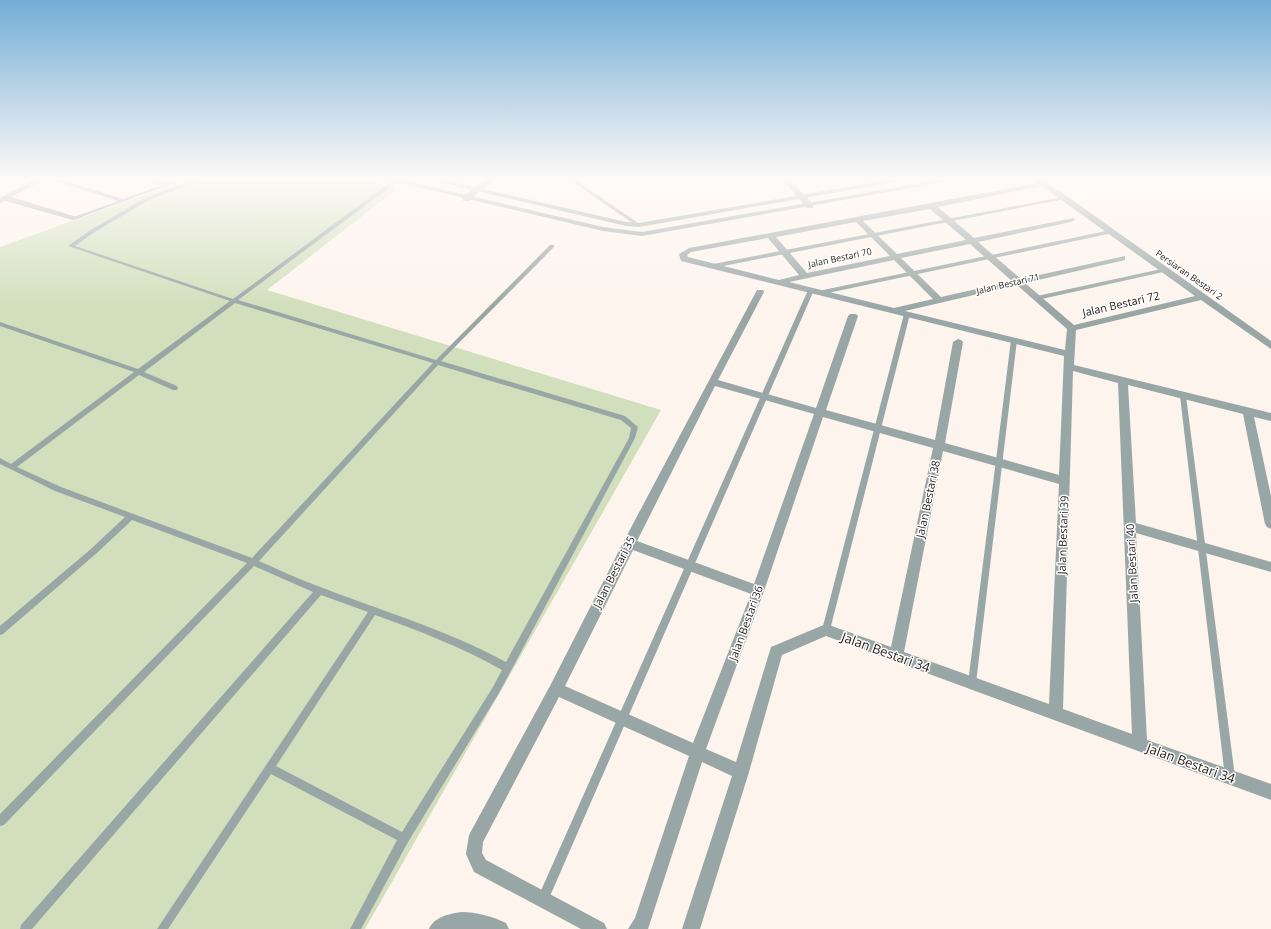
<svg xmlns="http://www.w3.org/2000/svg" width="1271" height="929" font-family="'Open Sans',sans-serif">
	<rect width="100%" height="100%" fill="#fdf4ed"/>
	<path fill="#d1dfbc" d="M 192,178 L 358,178 L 397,189 L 267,290 L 661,410 L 365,929 L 0,929 L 0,247 Z"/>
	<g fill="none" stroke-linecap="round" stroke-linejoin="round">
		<path fill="#99a6a6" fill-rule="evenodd" d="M 47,178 L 55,178 L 123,199 L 181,178 L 188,178 L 76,219 L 74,218 L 74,217 L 118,201 Z
			M 200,178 L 207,178 L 149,200 L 93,233 L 75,246 L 233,299 L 393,180 L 397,180 L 397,182 L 238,300 L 436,360 L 550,245 L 554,245 L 554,247 L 441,361 L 625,416 L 638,427 L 635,438 L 499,693 L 408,842 L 361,929 L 350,929 L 397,840 L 271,774 L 168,929 L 157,929 L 368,612 L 321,595 L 32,929 L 20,929 L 21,925 L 313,592 L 254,566 L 4,825 L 0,826 L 0,814 L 247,563 L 132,520 L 98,552 L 3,634 L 0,635 L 0,626 L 92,548 L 125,517 L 55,491 L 0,464 L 0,458 L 11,464 L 134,372 L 0,326 L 0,322 L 138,369 L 230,301 L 68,246 L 89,231 L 145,198 ZM 235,303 L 433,363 L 252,558 L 61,487 L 17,467 L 139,375 L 173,390 L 177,390 L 178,388 L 177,386 L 144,372 ZM 438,365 L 621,420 L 631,428 L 629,438 L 506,662 C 445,629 379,610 315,585 C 296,578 278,569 259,561 ZM 375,615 C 419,631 462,647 502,670 L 493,687 L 402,832 L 276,766 Z
			M 567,178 L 573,178 L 641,225 L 637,226 Z
			M 1063,197 L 1065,197 L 1065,199 L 713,268 L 710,266 L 713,264 Z
			M 1111,230 L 1113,231 L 1113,233 L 823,294 L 820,292 L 823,290 Z
			M 1166,268 L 1168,269 L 1168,271 L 1037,300 L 1034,298 L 1037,296 Z
			M 811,288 L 814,290 L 547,903 L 543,904 L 539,903 L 538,899 L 539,895 L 808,290 Z
			M 907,312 L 910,314 L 830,630 L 829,633 L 826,634 L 823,633 L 822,630 L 904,314 Z
			M 1014,338 L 1017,340 L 976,683 L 975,686 L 972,687 L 969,686 L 968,683 L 1011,340 Z
			M 1181,394 L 1185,394 L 1186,396 L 1235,777 L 1233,780 L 1230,782 L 1227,780 L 1225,777 L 1180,396 Z"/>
		<path fill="#99a6a6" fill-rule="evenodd" d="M 137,178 L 150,178 L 170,185 L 166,187 Z
			M 488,178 L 496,178 L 469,201 L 463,201 L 463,197 Z
			M 781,178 L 788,178 L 813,204 L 813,208 L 807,208 Z
			M 1036,178 L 1041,178 L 1047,182 L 1271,341 L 1271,349 L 1201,300 L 1076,330 L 1074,365 L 1271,413 L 1271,421 L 1254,417 L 1271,496 L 1271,529 L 1267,527 L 1265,524 L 1243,414 L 1128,385 L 1136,523 L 1271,562 L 1271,572 L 1136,533 L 1147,740 L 1271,784 L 1271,800 L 826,636 L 782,655 L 749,772 L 700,929 L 682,929 L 732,776 L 702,762 L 648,929 L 628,929 L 635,918 L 689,756 L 559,697 L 483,842 L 482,853 L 486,860 L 604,923 L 607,929 L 581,929 L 474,872 L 466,854 L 469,835 L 551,684 L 625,539 L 757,290 L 763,290 L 764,292 L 718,380 L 816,408 L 848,316 L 850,314 L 856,314 L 858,316 L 826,410 L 935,440 L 953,342 L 958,339 L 961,340 L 963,342 L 945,443 L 1059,475 L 1064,356 L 681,261 L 679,254 L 689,248 L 1038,183 L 1034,180 ZM 1042,186 L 1195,296 L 1074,325 L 1025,283 L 1125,260 L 1125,256 L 1021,279 L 978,242 L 1071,222 L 1075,220 L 1074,218 L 974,238 L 938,207 ZM 930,209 L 966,240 L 897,254 L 863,221 ZM 856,222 L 890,256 L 807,273 L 776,237 ZM 768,238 L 799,275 L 779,280 L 688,257 L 687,255 L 691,252 ZM 970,244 L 1012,281 L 941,297 L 901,258 ZM 894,260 L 933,299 L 894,308 L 789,282 ZM 1017,285 L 1067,329 L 1065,350 L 905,311 ZM 1073,371 L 1118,383 L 1132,734 L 1063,709 ZM 715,386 L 814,414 L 754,584 L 637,541 ZM 823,417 L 933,448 L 891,647 L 826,624 L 771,647 L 736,762 L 706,749 L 764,591 ZM 943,451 L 1059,484 L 1049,704 L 904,652 ZM 633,550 L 751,594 L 693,743 L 565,686 Z
			M 2,196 L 8,196 L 80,218 L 73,220 L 2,200 Z"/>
		<path fill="#99a6a6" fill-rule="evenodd" d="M 38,178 L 47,178 L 0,203 L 0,198 Z
			M 380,178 L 394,178 L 603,227 L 642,232 L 949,178 L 967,178 L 642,236 L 603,231 Z
			M 422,178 L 436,178 L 626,222 L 639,223 L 900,178 L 918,178 L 639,227 L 626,226 Z
			M 461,912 C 477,912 491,916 506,923 L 509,929 L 429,929 C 434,917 449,914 461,912 Z"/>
	</g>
	<linearGradient id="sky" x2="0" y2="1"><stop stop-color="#73add6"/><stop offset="0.58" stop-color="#fefaf7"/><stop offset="1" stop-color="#fefaf7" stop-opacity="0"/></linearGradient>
	<rect width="1271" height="308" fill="url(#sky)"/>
	<g text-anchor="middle" stroke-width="3" stroke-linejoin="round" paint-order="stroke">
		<g font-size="9" fill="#241c16" stroke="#fff">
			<text transform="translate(840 258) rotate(-12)" y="3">Jalan Bestari 70</text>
			<text transform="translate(1189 275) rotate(35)" y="3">Persiaran Bestari 2</text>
			<text transform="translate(1008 284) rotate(-13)" y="3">Jalan Bestari 71</text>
		</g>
		<g font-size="11" fill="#241c16" stroke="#fff">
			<text transform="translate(1121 304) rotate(-13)" y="4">Jalan Bestari 72</text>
			<text transform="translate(928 499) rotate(-78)" y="4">Jalan Bestari 38</text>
			<text transform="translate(1063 535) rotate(-88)" y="4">Jalan Bestari 39</text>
			<text transform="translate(1132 563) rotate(-93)" y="4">Jalan Bestari 40</text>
			<text transform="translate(614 572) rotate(-63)" y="4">Jalan Bestari 35</text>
			<text transform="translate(746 623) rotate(-70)" y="4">Jalan Bestari 36</text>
		</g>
		<g font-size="13" fill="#241c16" stroke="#fff">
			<text transform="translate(886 652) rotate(20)" y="5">Jalan Bestari 34</text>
			<text transform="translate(1191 763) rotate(20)" y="5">Jalan Bestari 34</text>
		</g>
	</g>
</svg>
